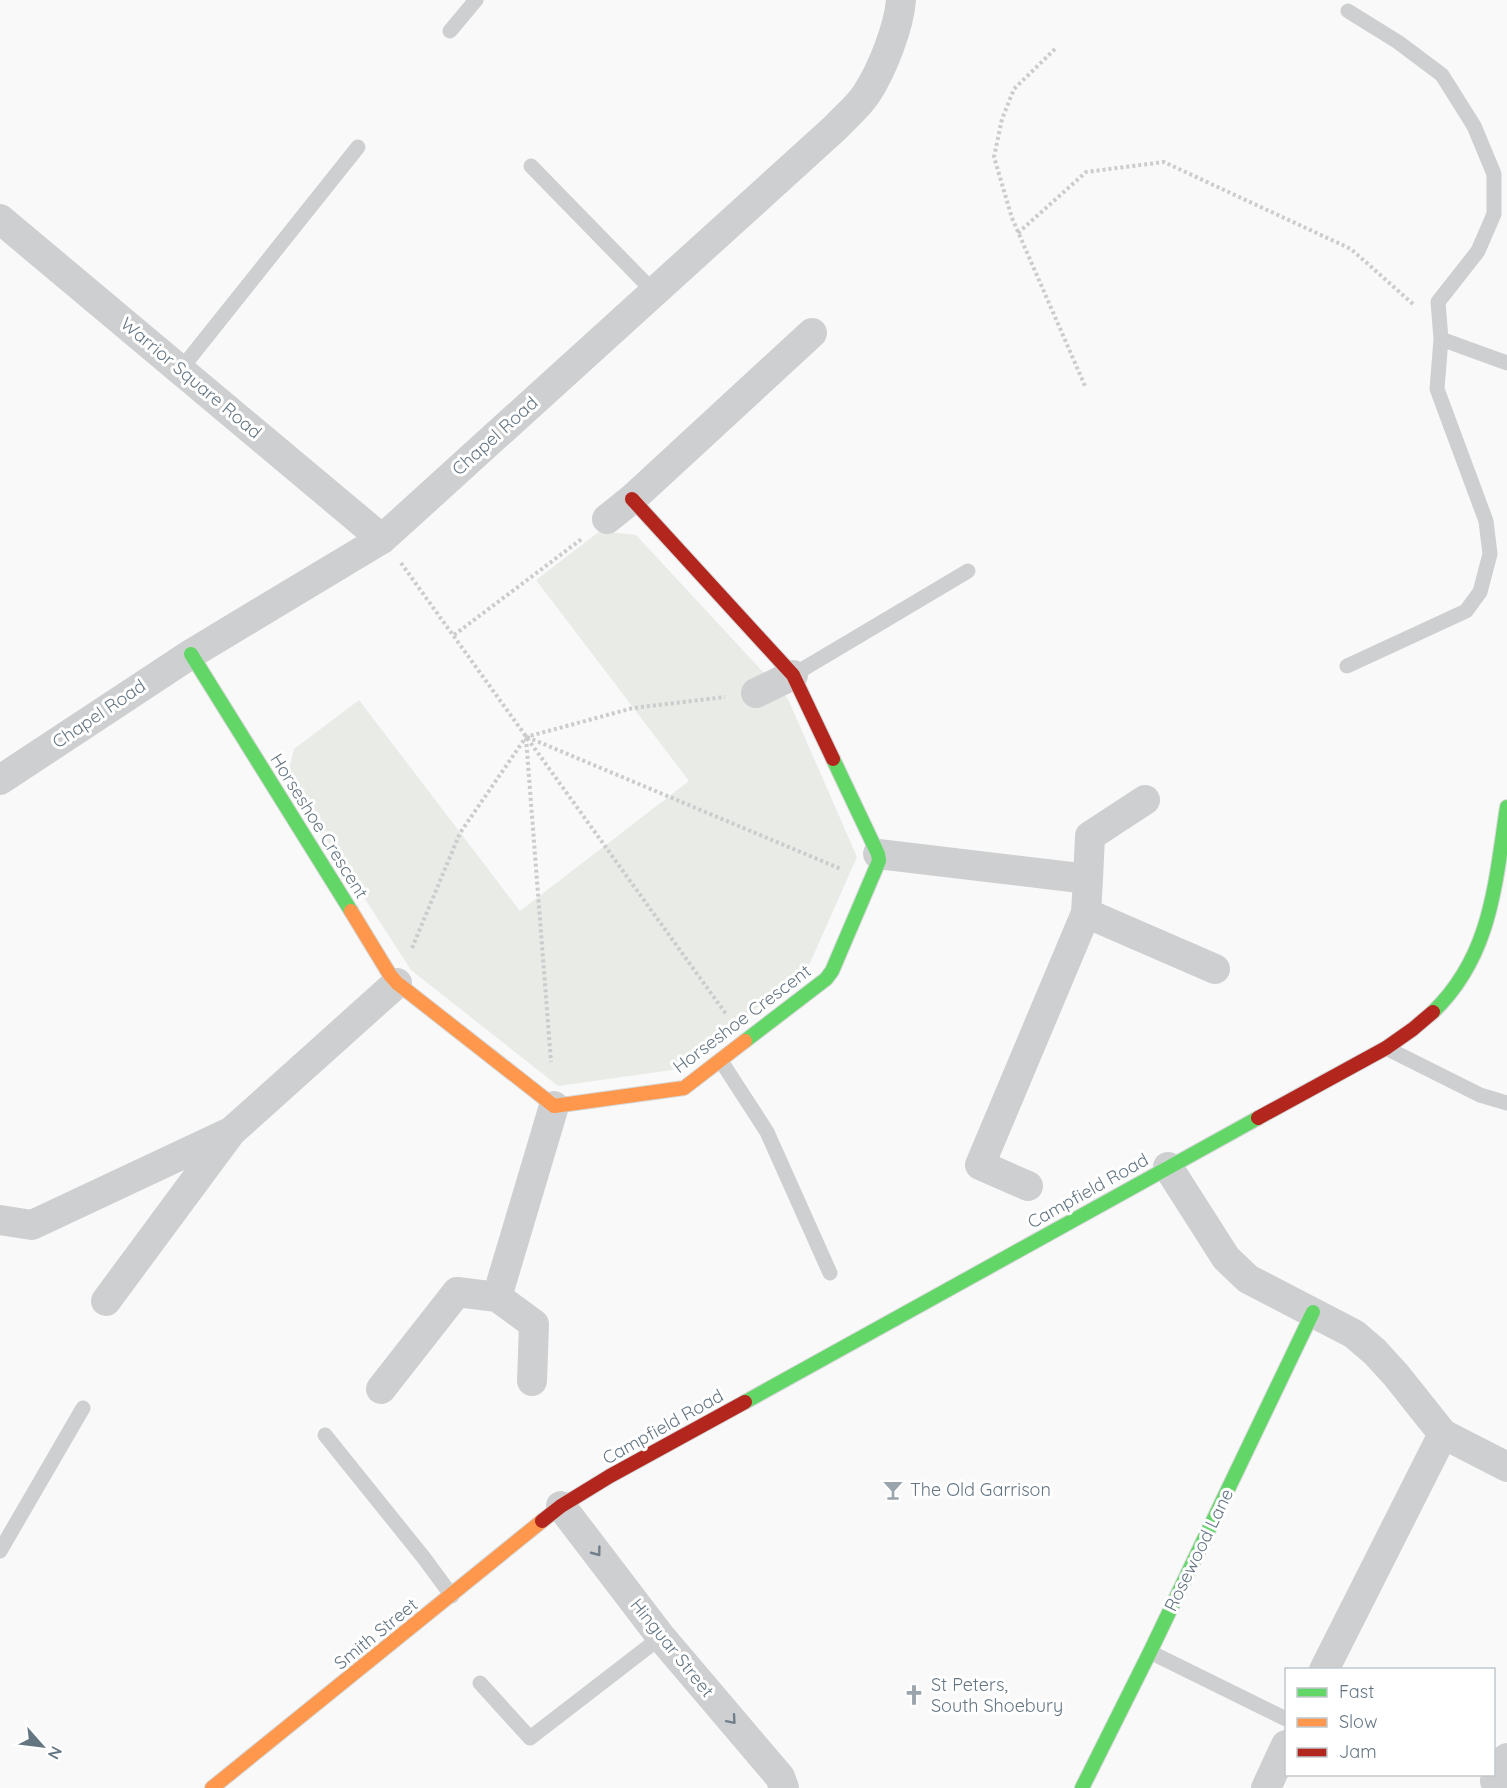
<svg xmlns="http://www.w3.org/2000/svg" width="1507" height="1788" font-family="Quicksand,sans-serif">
	<rect width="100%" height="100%" fill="#f9f9f9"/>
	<path fill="#e8ebe6" d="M 600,531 L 636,535 L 788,699 L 857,857 L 806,972 L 672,1070 L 558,1086 L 411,970 L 287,779 L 294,749 L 359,700 L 520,911 L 689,781 L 536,580 Z"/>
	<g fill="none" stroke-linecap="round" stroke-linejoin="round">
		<g stroke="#d5d6d7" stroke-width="16">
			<path id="fast" d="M 191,654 L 351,911
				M 1433,1012 C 1492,955 1495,883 1507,807
				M 745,1041 L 826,979 L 832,971 L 879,861 L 878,854 L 833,759
				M 745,1402 L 1258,1118
				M 1082,1788 L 1150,1652 L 1313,1312"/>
		</g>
		<g stroke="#d5d6d7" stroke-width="16">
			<path id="slow" d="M 351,911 L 390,975 L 397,983 L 554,1106 L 684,1088 L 745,1041
				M 212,1788 L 542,1521"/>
		</g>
		<g stroke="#d5d6d7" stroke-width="16">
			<path id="jam" d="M 632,499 L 793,675 L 833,759
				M 1258,1118 L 1386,1048 L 1413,1029 L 1433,1012
				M 542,1521 L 561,1506 L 610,1476 L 745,1402"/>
		</g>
		<path stroke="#cbcccd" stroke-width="4" stroke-dasharray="3 3" stroke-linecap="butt" d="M 1055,49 L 1014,89 L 1002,119 L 994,157 L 1012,218 L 1085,386
			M 1018,233 L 1086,172 L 1164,162 L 1351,249 L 1413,304
			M 401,563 L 726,1014
			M 454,635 L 583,538
			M 527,737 L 841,869
			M 526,738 L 551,1062
			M 412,948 L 460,833 L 526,737 L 633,708 L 725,697"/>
		<path stroke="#cecfd0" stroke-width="15" d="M 1348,11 L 1398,42 L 1442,75 L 1474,126 L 1494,174 L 1494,214 L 1478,251 L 1438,302 L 1441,339 L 1507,363
			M 450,31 L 476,0
			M 531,166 L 654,292
			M 181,369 L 358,147
			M 1347,666 L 1466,611 L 1480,592 L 1490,554 L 1486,521 L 1437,389 L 1441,339
			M 793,675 L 968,571
			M 1386,1048 L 1480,1095 L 1507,1103
			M 721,1061 L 767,1132 L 830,1273
			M 325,1435 L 424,1558 L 452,1596
			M 0,1551 L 83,1408
			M 1150,1652 L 1286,1719
			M 480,1683 L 530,1738 L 661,1637"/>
		<path stroke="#cecfd0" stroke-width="30" d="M 0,219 L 382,539
			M 607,519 L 632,499 L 812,333
			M 756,693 L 793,675
			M 0,780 L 191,654 L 382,539 L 835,128 C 845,117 859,106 867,93 C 882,70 899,27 901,0
			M 878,854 L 1088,879 L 1090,836 L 1145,800
			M 1086,913 L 1215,969
			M 1168,1167 L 1226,1258 L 1248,1279 L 1354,1334 L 1375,1352 L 1396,1375 L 1443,1434 L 1507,1467
			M 1028,1186 L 980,1165 L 1086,913 L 1088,879
			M 0,1220 L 32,1225 L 228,1133
			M 106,1301 L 231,1132 L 397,983
			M 532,1381 L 534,1324 L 497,1297 L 554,1106
			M 381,1389 L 457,1292 L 497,1297
			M 561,1506 L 661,1637 L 780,1777 L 784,1788
			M 1324,1670 L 1443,1434
			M 1495,1781 L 1507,1758
			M 1266,1788 L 1286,1745"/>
		<use href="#fast" stroke="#63d668" stroke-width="14"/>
		<use href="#slow" stroke="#ff974d" stroke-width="14"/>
		<use href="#jam" stroke="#b3261e" stroke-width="14"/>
	</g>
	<defs><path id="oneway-chevron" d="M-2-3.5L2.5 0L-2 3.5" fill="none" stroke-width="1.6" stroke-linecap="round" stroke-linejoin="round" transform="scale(1.5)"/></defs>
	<g stroke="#707f8b">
		<use href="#oneway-chevron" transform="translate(597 1552) rotate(53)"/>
		<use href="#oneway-chevron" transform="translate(732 1720) rotate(49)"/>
	</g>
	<defs>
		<g id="bar-bare" transform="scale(1.62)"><path d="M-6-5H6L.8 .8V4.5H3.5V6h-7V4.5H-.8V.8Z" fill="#99a4ac" stroke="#fff" stroke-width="2.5" paint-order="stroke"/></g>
		<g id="church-bare" transform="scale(1.62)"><path d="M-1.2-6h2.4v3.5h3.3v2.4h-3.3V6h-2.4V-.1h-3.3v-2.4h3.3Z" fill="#99a4ac" stroke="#fff" stroke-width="2.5" paint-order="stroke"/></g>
	</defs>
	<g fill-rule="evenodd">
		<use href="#bar-bare" x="893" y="1490"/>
		<use href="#church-bare" x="914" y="1695"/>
	</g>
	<g text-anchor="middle" stroke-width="6" stroke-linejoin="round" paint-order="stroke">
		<g font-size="18" fill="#657683" stroke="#fff">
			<text transform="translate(191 378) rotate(40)" y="6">Warrior Square Road</text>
			<text transform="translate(495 436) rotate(-42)" y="6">Chapel Road</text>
			<text transform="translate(99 714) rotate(-34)" y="6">Chapel Road</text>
			<text transform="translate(319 826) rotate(58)" y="6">Horseshoe Crescent</text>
			<text transform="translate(742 1019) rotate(-37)" y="6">Horseshoe Crescent</text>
			<text transform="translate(1088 1191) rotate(-29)" y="6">Campfield Road</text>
			<text transform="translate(663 1427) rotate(-29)" y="6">Campfield Road</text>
			<text transform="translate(1199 1550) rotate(-64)" y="6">Rosewood Lane</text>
			<text transform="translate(376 1634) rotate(-39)" y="6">Smith Street</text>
			<text transform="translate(672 1648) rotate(51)" y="6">Hinguar Street</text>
		</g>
		<g font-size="18" fill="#657683" stroke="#fff" text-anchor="start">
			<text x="910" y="1496">The Old Garrison</text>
			<text x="931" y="1691">St Peters,<tspan x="931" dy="21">South Shoebury</tspan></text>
		</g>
	</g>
	<rect x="1285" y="1668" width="210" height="108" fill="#ffffff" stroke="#c1c8cd" stroke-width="1.5"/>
	<rect x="1297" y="1688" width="30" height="9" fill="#63d668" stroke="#c1c8cd" stroke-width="1.5"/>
	<text x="1339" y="1698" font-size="18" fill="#657683">Fast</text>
	<rect x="1297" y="1718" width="30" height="9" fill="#ff974d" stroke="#c1c8cd" stroke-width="1.5"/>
	<text x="1339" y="1728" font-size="18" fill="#657683">Slow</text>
	<rect x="1297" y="1748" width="30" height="9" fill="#b3261e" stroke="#c1c8cd" stroke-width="1.5"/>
	<text x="1339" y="1758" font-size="18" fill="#657683">Jam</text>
	<g transform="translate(42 1746) rotate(118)" stroke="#ffffff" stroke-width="4.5" paint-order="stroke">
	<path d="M0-4.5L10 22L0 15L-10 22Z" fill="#657683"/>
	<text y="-9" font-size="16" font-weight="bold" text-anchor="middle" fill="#657683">N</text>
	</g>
</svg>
